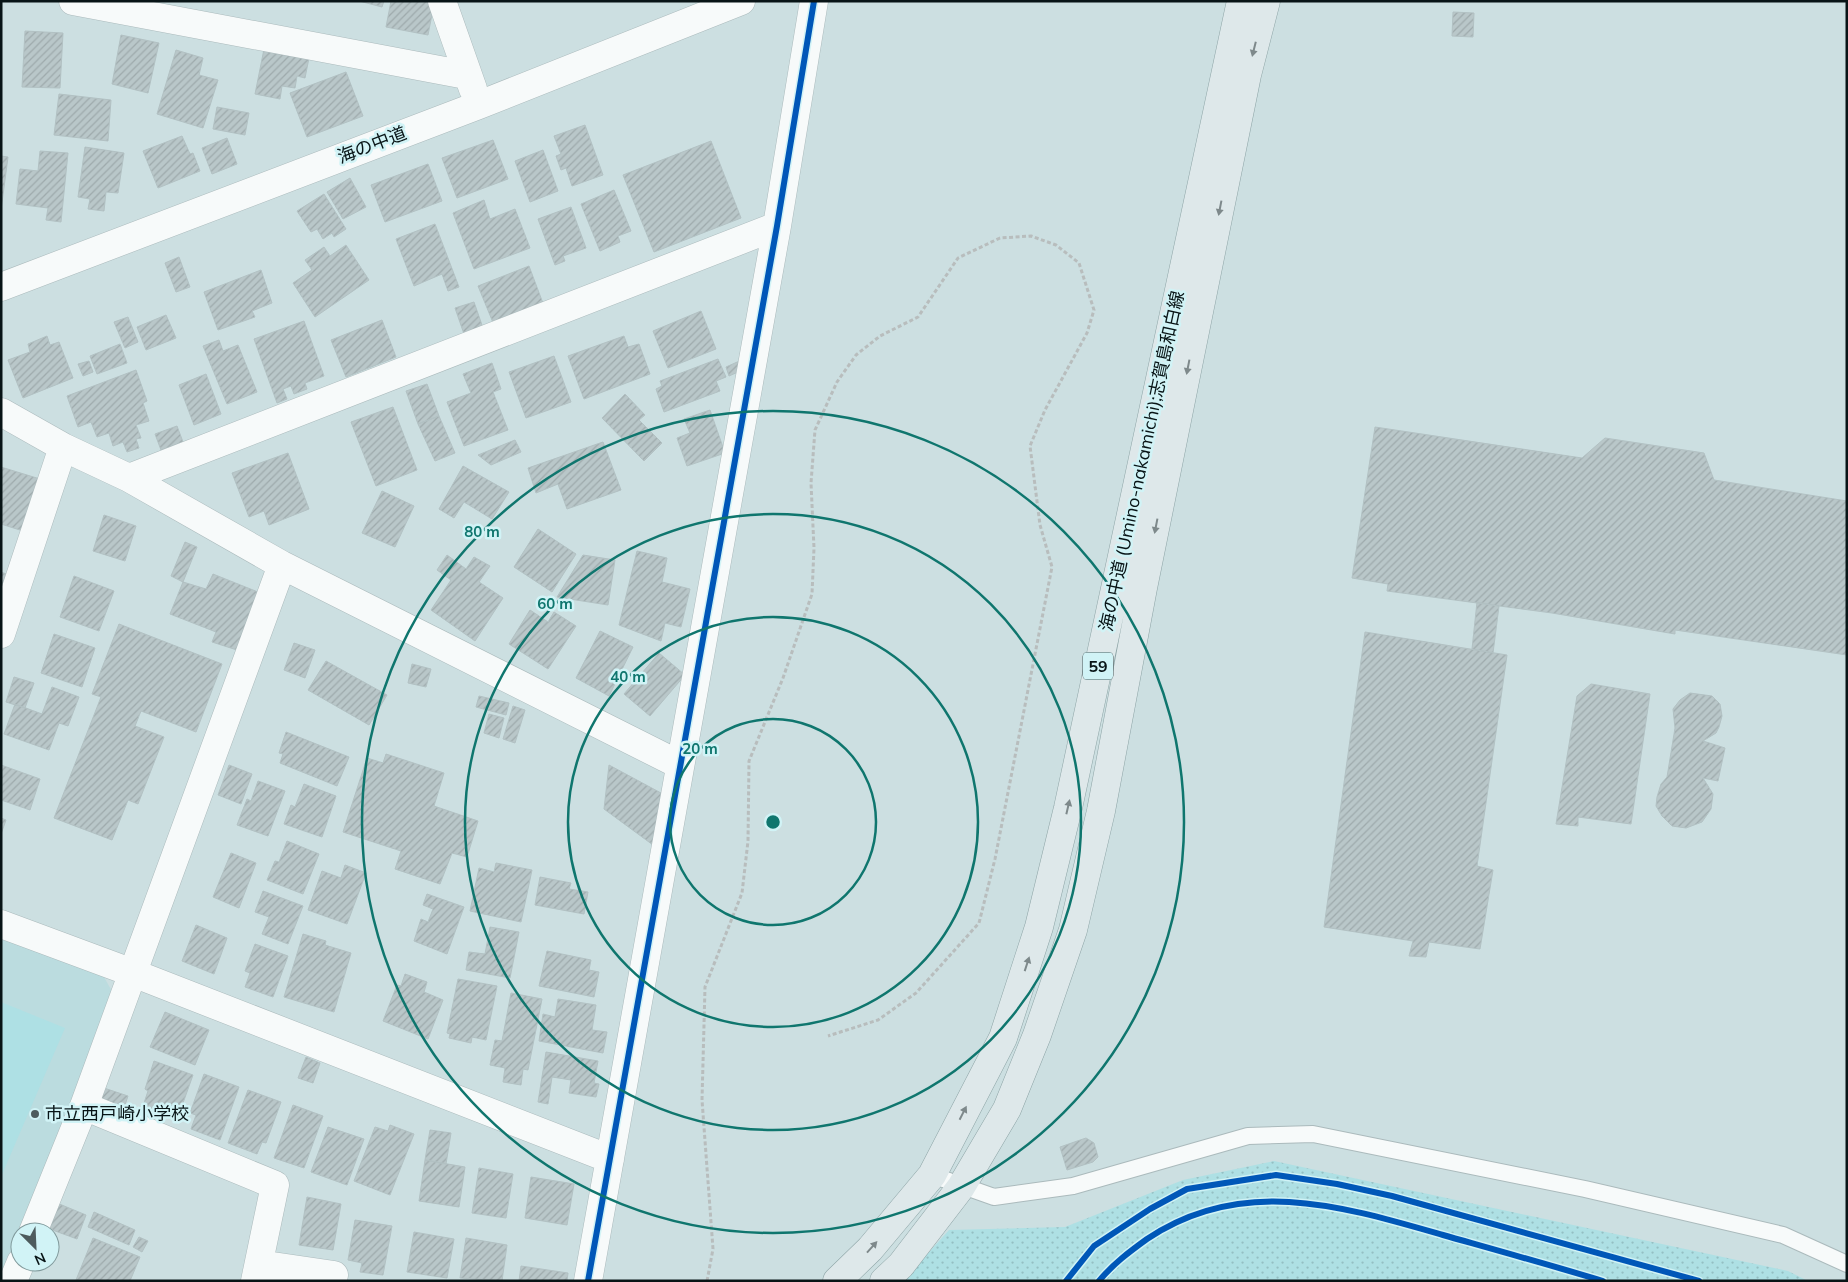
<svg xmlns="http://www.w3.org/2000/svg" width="1848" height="1282" font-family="Mulish,'Noto Sans JP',sans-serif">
	<defs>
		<pattern id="park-dots" width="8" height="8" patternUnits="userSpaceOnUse" patternTransform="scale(1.25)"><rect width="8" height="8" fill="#aee0e4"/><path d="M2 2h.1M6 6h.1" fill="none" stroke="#94bfc3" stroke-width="1.8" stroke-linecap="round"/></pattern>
		<pattern id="building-hatch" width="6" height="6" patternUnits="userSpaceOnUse" patternTransform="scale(1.25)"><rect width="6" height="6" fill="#b9c7c9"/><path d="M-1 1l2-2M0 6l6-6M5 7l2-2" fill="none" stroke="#9eaaac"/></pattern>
	</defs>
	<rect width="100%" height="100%" fill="#ccdfe1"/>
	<path fill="#bbdcdf" d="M 1,938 L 104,977 L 114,995 L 20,1232 L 3,1281 L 1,1281 Z"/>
	<path fill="url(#park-dots)" d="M 1274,1161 L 1788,1271 L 1808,1281 L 903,1281 L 949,1230 L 1065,1227 L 1183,1180 Z"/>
	<path fill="#aee0e4" d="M 1,1002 L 65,1028 L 1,1177 Z"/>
	<path fill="url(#building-hatch)" stroke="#b2c1c3" d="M 359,1 L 384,1 L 382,7 Z
		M 391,1 L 426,1 L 434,4 L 428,35 L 386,27 Z
		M 1453,12 L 1474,13 L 1473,37 L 1452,36 Z
		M 25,31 L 63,33 L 60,88 L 22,87 Z
		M 121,35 L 159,43 L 148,93 L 112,84 Z
		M 264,49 L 309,58 L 305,78 L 297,76 L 295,88 L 282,86 L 280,99 L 255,94 Z
		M 176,50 L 203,58 L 199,75 L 218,80 L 203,128 L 157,114 Z
		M 346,72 L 363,116 L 307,137 L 290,93 Z
		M 59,94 L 111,100 L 108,141 L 54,135 Z
		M 217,107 L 249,113 L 245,135 L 213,129 Z
		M 585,125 L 603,175 L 572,186 L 566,168 L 561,170 L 556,156 L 561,154 L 554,136 Z
		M 182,136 L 190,154 L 193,153 L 200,171 L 158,188 L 143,151 Z
		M 227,138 L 237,164 L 212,174 L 202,148 Z
		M 493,140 L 508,179 L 457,198 L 442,158 Z
		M 711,141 L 741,218 L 654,252 L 623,175 Z
		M 85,147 L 124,153 L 118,193 L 106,192 L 104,211 L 88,209 L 90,199 L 78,197 Z
		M 543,150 L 558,191 L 530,202 L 515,161 Z
		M 40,151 L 68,153 L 61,222 L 46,220 L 48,208 L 16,204 L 20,169 L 38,171 Z
		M 1,156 L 8,157 L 1,210 Z
		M 428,164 L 442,201 L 385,222 L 371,185 Z
		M 350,178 L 366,207 L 343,219 L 327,192 Z
		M 614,190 L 631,231 L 618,236 L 620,242 L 600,251 L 581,204 Z
		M 324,194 L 346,229 L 334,237 L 332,233 L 323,239 L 317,229 L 311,232 L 297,211 Z
		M 484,200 L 490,219 L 515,209 L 530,248 L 474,269 L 453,213 Z
		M 571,207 L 586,248 L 563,256 L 565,261 L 555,265 L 538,219 Z
		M 435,224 L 459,287 L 448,291 L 442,274 L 414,286 L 396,239 Z
		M 346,245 L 369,280 L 315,317 L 293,283 L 312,270 L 305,260 L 324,247 L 330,256 Z
		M 179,257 L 190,287 L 176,292 L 165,263 Z
		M 529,266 L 544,306 L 494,325 L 478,286 Z
		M 261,270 L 272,303 L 252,311 L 255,317 L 218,330 L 204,292 Z
		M 474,302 L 483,328 L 464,334 L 455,308 Z
		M 701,311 L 716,349 L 668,368 L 653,331 Z
		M 166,315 L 176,338 L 146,350 L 137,327 Z
		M 128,317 L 138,342 L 125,348 L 114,322 Z
		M 382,320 L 396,357 L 346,377 L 331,340 Z
		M 304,321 L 324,376 L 305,383 L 307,389 L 294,394 L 291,386 L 283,389 L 287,399 L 277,403 L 254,339 Z
		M 47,336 L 50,345 L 59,342 L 73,378 L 23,398 L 8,360 L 30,352 L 28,344 Z
		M 624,336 L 628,347 L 639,344 L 650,374 L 584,399 L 568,356 Z
		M 219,340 L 223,351 L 238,345 L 257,392 L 227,404 L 203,346 Z
		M 120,344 L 127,363 L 97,374 L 90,356 Z
		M 554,356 L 571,402 L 526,418 L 509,372 Z
		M 718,359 L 726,377 L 716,381 L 720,391 L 664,412 L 656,389 L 662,386 L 660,381 Z
		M 744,359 L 747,368 L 729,376 L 726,367 Z
		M 89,361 L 93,372 L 83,376 L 78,364 Z
		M 492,363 L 501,389 L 493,392 L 508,430 L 464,446 L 447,402 L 471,393 L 463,374 Z
		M 136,370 L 147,401 L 143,403 L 149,421 L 136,425 L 141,438 L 136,439 L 139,448 L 127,452 L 123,442 L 113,446 L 109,433 L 97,437 L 91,422 L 78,427 L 67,396 Z
		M 206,374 L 221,414 L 194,425 L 179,385 Z
		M 427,384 L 439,416 L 418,424 L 406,391 Z
		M 625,394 L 645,415 L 639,420 L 662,443 L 644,461 L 602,418 Z
		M 393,407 L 417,470 L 376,486 L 351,422 Z
		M 710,410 L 725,453 L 687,466 L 677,438 L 690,433 L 684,419 Z
		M 439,416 L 455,453 L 435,461 L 418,424 Z
		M 177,426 L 183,442 L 161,450 L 155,434 Z
		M 1375,427 L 1582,458 L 1605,438 L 1704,453 L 1714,480 L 1847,501 L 1847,655 L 1675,630 L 1675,634 L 1552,613 L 1387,591 L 1388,584 L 1352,578 Z
		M 515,440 L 521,452 L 491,465 L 478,455 Z
		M 603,442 L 621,490 L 567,509 L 558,484 L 536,493 L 528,468 Z
		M 288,453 L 309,509 L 269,525 L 264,511 L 249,517 L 232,473 Z
		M 463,466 L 509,492 L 492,519 L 464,502 L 454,518 L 439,509 Z
		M 1,467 L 40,479 L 23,531 L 1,524 Z
		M 382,491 L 414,506 L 395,547 L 362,533 Z
		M 104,515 L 136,526 L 125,561 L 93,551 Z
		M 538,529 L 576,554 L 552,592 L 514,567 Z
		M 185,542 L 197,547 L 183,582 L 171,576 Z
		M 637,551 L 667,558 L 662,582 L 690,589 L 681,627 L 665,623 L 661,641 L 619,625 Z
		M 447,555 L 466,569 L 474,557 L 490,566 L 479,582 L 503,598 L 475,641 L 431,610 L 451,580 L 437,570 Z
		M 583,555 L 615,560 L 608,605 L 557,597 Z
		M 1,572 L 9,575 L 1,599 Z
		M 213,574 L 258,592 L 237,650 L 212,642 L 216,632 L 170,614 L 183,582 L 206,589 Z
		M 74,576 L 114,591 L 99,631 L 60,617 Z
		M 1477,602 L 1499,606 L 1493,653 L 1472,649 Z
		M 530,610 L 548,622 L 554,612 L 576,626 L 548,669 L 509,644 Z
		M 119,624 L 222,664 L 196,732 L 141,711 L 135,726 L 164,737 L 138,804 L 128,800 L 112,840 L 54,818 L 101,697 L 92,694 Z
		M 600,631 L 633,647 L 609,696 L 576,678 Z
		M 1365,632 L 1507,655 L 1477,866 L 1493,870 L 1480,949 L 1429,942 L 1426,957 L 1409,956 L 1413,941 L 1324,927 Z
		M 54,634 L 95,648 L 82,687 L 41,673 Z
		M 294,643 L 315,650 L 305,678 L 284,670 Z
		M 659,653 L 685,675 L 650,716 L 624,694 Z
		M 326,661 L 387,695 L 369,725 L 308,690 Z
		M 412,664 L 431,669 L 426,687 L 408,683 Z
		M 14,677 L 34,683 L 25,708 L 6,702 Z
		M 1591,684 L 1650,694 L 1631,824 L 1578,817 L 1578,826 L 1556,824 L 1577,696 Z
		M 52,687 L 79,697 L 68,726 L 59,723 L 49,750 L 4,734 L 15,704 L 42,714 Z
		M 1690,693 L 1712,696 L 1720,704 L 1722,716 L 1719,727 L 1716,733 L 1703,741 L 1725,748 L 1718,781 L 1703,778 L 1713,794 L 1711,809 L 1702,822 L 1686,828 L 1672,826 L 1662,816 L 1656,806 L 1657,797 L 1661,784 L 1667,777 L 1675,728 L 1673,709 L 1680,700 Z
		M 479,696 L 509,703 L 506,715 L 476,707 Z
		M 513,706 L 525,710 L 515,743 L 503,739 Z
		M 489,714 L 504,718 L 499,738 L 484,733 Z
		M 286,732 L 349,757 L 337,786 L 280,763 L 283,754 L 279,753 Z
		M 386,754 L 444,773 L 434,806 L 478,821 L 467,857 L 452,853 L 440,884 L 395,869 L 401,851 L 343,832 L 367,758 L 383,763 Z
		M 1,765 L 40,779 L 30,810 L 1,800 Z
		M 229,765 L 252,774 L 241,804 L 218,795 Z
		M 609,765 L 661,793 L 653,845 L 604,809 Z
		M 258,781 L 285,791 L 268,836 L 237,825 L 247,799 L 251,801 Z
		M 304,784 L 336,796 L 322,837 L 284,824 L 291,805 L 295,807 Z
		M 1,818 L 6,820 L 1,834 Z
		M 287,841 L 319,854 L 303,894 L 267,880 L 275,861 L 279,862 Z
		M 231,853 L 256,863 L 239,908 L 213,897 Z
		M 496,863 L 532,870 L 521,922 L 470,911 L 479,868 L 494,872 Z
		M 345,865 L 366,873 L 347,924 L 308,910 L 322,871 L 341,878 Z
		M 540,877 L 571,883 L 569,889 L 588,892 L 584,914 L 535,905 Z
		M 263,891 L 303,906 L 288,944 L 262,934 L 269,917 L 255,912 Z
		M 427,894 L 464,907 L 447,954 L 414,941 L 421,919 L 428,922 L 433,909 L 423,905 Z
		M 196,925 L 227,938 L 214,974 L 182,961 Z
		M 490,927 L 519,932 L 510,978 L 466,970 L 469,952 L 485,954 Z
		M 303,934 L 326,941 L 325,945 L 351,953 L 334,1012 L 284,997 Z
		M 255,944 L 288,956 L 273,997 L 245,987 L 250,973 L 245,971 Z
		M 547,951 L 591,960 L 589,970 L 599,972 L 594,997 L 539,986 Z
		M 405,974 L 427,982 L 424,992 L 443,1000 L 428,1039 L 383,1021 L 397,985 L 401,986 Z
		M 458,979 L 497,986 L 486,1040 L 472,1037 L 471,1043 L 449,1038 L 450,1034 L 447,1033 Z
		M 511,993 L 542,999 L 528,1070 L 523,1069 L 521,1085 L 503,1082 L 505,1068 L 490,1065 L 495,1040 L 502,1041 Z
		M 558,999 L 596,1005 L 592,1030 L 607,1032 L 603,1053 L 539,1041 L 543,1014 L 555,1017 Z
		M 165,1012 L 209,1030 L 195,1065 L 150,1047 Z
		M 546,1052 L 598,1061 L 594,1083 L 599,1084 L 596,1097 L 569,1093 L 571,1080 L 552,1077 L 548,1104 L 538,1102 Z
		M 306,1057 L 320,1063 L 313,1083 L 298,1078 Z
		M 154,1061 L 193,1075 L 178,1117 L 168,1114 L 167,1117 L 142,1109 L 148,1091 L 145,1089 Z
		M 204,1074 L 239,1087 L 220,1140 L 191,1129 L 196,1115 L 190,1113 Z
		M 101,1087 L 128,1096 L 124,1108 L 97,1099 Z
		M 248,1090 L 281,1102 L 266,1143 L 262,1142 L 257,1154 L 228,1143 Z
		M 293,1105 L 323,1116 L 304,1168 L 274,1158 Z
		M 390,1125 L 414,1134 L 390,1195 L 354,1181 L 375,1127 L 388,1131 Z
		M 328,1127 L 364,1139 L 347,1185 L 311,1172 Z
		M 430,1130 L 451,1133 L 446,1164 L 425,1160 Z
		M 1086,1138 L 1094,1143 L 1098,1157 L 1093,1162 L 1067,1170 L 1060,1147 Z
		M 425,1160 L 465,1167 L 459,1207 L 419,1201 Z
		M 479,1168 L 513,1174 L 506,1218 L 472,1213 Z
		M 531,1177 L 574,1184 L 567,1225 L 525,1218 Z
		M 307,1197 L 341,1204 L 333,1250 L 299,1245 Z
		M 57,1203 L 86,1215 L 77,1239 L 47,1228 Z
		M 94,1212 L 135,1230 L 129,1245 L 88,1227 Z
		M 355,1220 L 392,1226 L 383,1275 L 360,1272 L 362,1263 L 348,1260 Z
		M 414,1232 L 454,1239 L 447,1278 L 407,1272 Z
		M 139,1237 L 148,1241 L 142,1252 L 133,1247 Z
		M 93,1238 L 140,1257 L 130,1281 L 76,1280 Z
		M 466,1238 L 507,1245 L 502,1281 L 460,1278 Z
		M 521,1266 L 568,1273 L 567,1281 L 519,1281 Z"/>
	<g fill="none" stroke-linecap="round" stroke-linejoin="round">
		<g stroke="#abbabc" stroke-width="18">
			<path id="service" d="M 932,1175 L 994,1197 L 1073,1186 L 1248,1136 L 1313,1134 L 1585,1189 L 1783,1235 L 1847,1264"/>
		</g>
		<g stroke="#abbabc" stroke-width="29">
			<path id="minor" d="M 73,1 L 466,75
				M 442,1 L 473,89
				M 1,412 L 63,447 L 129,478 L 282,565 L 680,765
				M 129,478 L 777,226
				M 1,634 L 63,447
				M 1,924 L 133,973 L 610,1159
				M 84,1106 L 275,1185 L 255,1281
				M 33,1232 L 84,1106 L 282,565
				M 259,1264 L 334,1275
				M 13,1281 L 21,1262
				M 588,1281 L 777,226 L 814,1"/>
		</g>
		<g stroke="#abbabc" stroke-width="29">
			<path id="tertiary" d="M 1,287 L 479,105 L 741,1"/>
		</g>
		<g stroke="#8da4a6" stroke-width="29">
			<path id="primary" d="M 837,1281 L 870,1249 L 932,1175 L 1003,1038 L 1039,927 L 1068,808 L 1241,1
				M 884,1281 L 901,1265 L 961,1187 L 1007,1109 L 1037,1035 L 1073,930 L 1101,811 L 1143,588 L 1247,75 L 1266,1"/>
		</g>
		<path stroke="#b8bdbd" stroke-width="3" stroke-dasharray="4 2.5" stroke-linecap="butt" d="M 707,1281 L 713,1249 L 702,1100 L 705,987 L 742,893 L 748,841 L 749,761 L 783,678 L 812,594 L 814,548 L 811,483 L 815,430 L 837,382 L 856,355 L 880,336 L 918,317 L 958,258 L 1000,238 L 1031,236 L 1056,245 L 1079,263 L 1094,310 L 1087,333 L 1045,410 L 1030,446 L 1040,525 L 1052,567 L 995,859 L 979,923 L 916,993 L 878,1020 L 828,1036"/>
		<use href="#service" stroke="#f7fafa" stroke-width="16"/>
		<use href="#minor" stroke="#f7fafa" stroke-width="28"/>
		<use href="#tertiary" stroke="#f7fafa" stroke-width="28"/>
		<use href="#primary" stroke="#dee8ea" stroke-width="28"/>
		<g stroke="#d1f3f6" stroke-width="9">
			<path id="cycleway" d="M 588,1281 L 777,226 L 814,1
				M 1066,1281 L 1094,1246 L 1150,1209 L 1187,1189 L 1276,1175 L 1337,1184 L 1392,1196 L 1699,1281
				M 1099,1281 C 1113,1264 1129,1252 1147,1239 C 1242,1175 1342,1206 1443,1235 C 1496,1250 1550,1265 1603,1281"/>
		</g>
		<use href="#cycleway" stroke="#0057b8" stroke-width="6"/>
	</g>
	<defs><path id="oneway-solid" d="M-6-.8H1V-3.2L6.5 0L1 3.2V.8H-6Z" transform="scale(1.25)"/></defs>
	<g fill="#7e898b">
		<use href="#oneway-solid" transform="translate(1254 49) rotate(104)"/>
		<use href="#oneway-solid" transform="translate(1220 208) rotate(101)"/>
		<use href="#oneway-solid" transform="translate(1188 367) rotate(101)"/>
		<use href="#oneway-solid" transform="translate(1156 526) rotate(101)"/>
		<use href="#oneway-solid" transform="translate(1068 807) rotate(-77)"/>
		<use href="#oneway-solid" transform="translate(1027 964) rotate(-72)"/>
		<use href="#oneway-solid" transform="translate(963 1113) rotate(-63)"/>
		<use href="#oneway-solid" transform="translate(872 1247) rotate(-48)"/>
	</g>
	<g fill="none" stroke="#0f766e" stroke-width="2.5">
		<circle cx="773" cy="822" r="103"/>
		<circle cx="773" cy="822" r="205"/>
		<circle cx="773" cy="822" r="308"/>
		<circle cx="773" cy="822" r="411"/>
	</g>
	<circle fill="#4d5b5d" stroke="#d1f3f6" stroke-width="2" cx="35" cy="1114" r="5"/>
	<g text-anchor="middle" stroke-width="5" stroke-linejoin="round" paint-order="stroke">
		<rect fill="#d1f3f6" stroke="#445759" stroke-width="1" x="1083" y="652.5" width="30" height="27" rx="4"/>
		<g font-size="16" font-weight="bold" fill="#081416">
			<text x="1098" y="672">59</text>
		</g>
		<g font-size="18" fill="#081416" stroke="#d1f3f6">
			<text transform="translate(372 145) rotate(-21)" y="6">海の中道</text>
			<text transform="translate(1142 461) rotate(-78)" y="6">海の中道 (Umino-nakamichi);志賀島和白線</text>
		</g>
		<g font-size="18" fill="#081416" stroke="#d1f3f6" text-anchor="start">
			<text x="45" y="1120">市立西戸崎小学校</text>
		</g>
	</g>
	<circle cx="773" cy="822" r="8" fill="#0f766e" stroke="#d1f3f6" stroke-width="2.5"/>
	<g font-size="15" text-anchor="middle" font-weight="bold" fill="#0f766e" stroke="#d1f3f6" stroke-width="5" stroke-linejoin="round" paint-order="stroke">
		<text x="482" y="537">80 m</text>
		<text x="555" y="609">60 m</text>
		<text x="628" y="682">40 m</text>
		<text x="700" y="754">20 m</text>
	</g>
	<rect width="1848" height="1282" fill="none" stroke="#081416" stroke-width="5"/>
	<g transform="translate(35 1247) rotate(156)"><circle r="24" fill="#d1f3f6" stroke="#819a9c"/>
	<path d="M0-4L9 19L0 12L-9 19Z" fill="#4d5b5d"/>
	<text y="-8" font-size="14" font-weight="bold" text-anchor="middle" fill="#081416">N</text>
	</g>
</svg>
